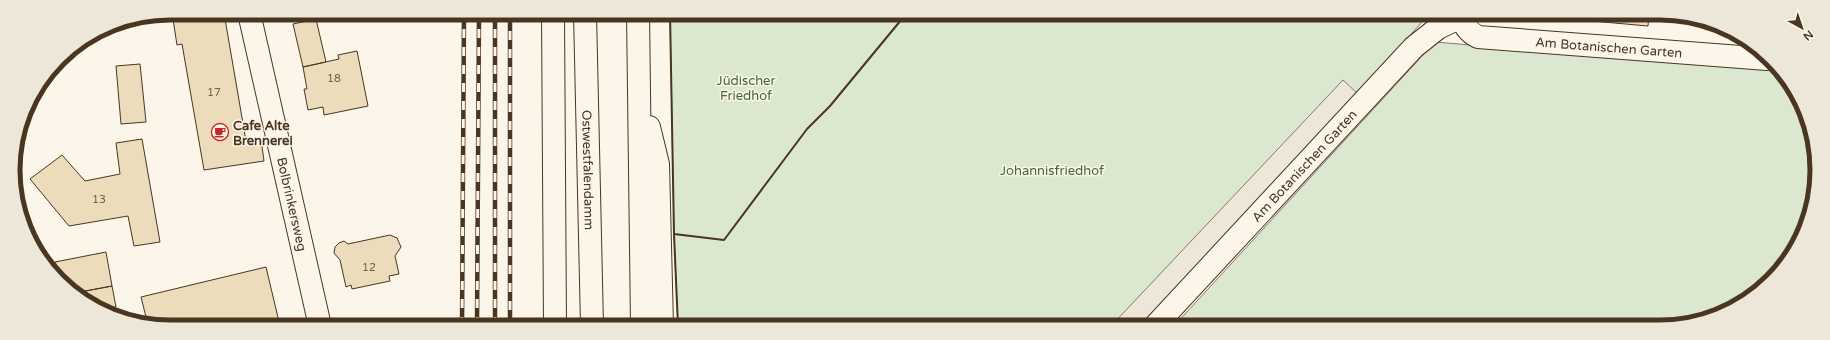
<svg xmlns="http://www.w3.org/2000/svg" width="1830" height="340" font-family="'Varela Round',sans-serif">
	<rect width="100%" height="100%" fill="#fbf6e9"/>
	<path fill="#dce7d0" stroke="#887966" d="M 670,13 L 1429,14 L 1358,94 L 1141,326 L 678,326 L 674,234 Z
		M 1435,42 L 1781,71 L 1784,74 L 1812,129 L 1816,190 L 1801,239 L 1771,281 L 1720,315 L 1670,327 L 1174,326 Z"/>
	<path fill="#ede7d9" stroke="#887966" d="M 1343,80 L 1358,94 L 1141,326 L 1111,326 Z"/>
	<path fill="#ecdcbc" stroke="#4a3520" d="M 172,13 L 224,13 L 246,141 L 261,139 L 264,161 L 204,170 L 182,44 L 177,45 Z
		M 1516,14 L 1541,14 L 1541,18 Z
		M 1541,14 L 1566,14 L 1565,19 L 1541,18 Z
		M 1593,14 L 1649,14 L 1648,26 L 1592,21 Z
		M 316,19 L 326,62 L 303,67 L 293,24 Z
		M 1711,25 L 1728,30 L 1723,36 Z
		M 357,51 L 368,106 L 324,115 L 323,107 L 308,110 L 304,89 L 307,89 L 303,67 L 339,59 L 338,55 Z
		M 140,64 L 146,122 L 121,124 L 116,66 Z
		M 142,139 L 160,242 L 134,246 L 128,216 L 69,226 L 30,179 L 62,155 L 85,181 L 120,174 L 116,143 Z
		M 390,235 L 397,238 L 401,247 L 395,256 L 399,274 L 389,276 L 390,281 L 352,289 L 351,285 L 346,287 L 340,260 L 334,253 L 335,247 L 339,243 L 344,241 L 348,244 Z
		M 106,252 L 112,286 L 75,293 L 65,284 L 55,262 Z
		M 266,267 L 280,326 L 148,325 L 141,297 Z
		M 112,286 L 116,307 L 101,309 L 92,306 L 75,293 Z"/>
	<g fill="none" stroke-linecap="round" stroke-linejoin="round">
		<g stroke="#4a3520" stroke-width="24">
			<g id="minor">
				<path id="s1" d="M 249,13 L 320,326"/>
				<path id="s2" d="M 1461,14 C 1463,25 1468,32 1478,37 L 1767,59"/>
				<path id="s3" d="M 1155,326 L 1414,47 L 1438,28 L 1461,17"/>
			</g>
		</g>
		<g stroke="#4a3520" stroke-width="24">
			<g id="trunk">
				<path d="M 553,13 L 555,326"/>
				<path id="s4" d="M 585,13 L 592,326"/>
				<path d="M 638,13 L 642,326"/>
				<path d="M 649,127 L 658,164 L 662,326"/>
			</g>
		</g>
		<use href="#minor" stroke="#fbf6e9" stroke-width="22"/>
		<use href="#trunk" stroke="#fbf6e9" stroke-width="22"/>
		<g stroke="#4a3520" stroke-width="4.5">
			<path id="rail" d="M 510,13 L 510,326
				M 462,326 L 464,13
				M 477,326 L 479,13
				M 495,326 L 495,13"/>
		</g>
		<use href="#rail" stroke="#fbf6e9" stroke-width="3" stroke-dasharray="9" stroke-linecap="butt"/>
		<path stroke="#4a3520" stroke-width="2" d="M 670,13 L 674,234 L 678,326
			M 674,234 L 724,240 L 807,129 L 830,106 L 906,14"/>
	</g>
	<defs>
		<g id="cafe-ring" transform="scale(0.9)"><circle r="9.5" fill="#fbf6e9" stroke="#c62828" stroke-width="1.5"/><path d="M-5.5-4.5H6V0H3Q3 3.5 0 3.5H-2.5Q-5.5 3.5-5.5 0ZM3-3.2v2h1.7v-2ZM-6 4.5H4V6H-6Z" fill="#c62828"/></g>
	</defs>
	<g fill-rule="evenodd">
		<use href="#cafe-ring" x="220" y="132"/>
	</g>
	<g text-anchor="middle" stroke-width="3" stroke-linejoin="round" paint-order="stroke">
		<g font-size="11" fill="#725f47">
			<text x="334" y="82">18</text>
			<text x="214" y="96">17</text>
			<text x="99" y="203">13</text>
			<text x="369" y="271">12</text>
		</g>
		<g font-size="13" fill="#4a3520" stroke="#fbf6e9">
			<text dy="5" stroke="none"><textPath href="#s2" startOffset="161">Am Botanischen Garten</textPath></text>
			<text dy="5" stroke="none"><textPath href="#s3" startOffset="219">Am Botanischen Garten</textPath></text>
			<text dy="5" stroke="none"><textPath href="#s4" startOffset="157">Ostwestfalendamm</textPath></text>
			<text dy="5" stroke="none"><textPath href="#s1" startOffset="196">Bolbrinkersweg</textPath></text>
		</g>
		<g font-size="13" fill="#436837" stroke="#fbf6e9">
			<text x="746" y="85">Jüdischer<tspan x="746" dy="15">Friedhof</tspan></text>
			<text x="1052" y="175">Johannisfriedhof</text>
		</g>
		<g font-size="13" font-weight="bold" fill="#4a3520" stroke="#fbf6e9" text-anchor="start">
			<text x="233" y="130">Cafe Alte<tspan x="233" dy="15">Brennerei</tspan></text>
		</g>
	</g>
	<path d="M0 0H1830V340H0ZM170 20H1660A150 150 0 0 1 1810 170V170A150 150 0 0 1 1660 320H170A150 150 0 0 1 20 170V170A150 150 0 0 1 170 20Z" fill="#ede7d9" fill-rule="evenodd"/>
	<path fill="none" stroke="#4a3520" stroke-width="5" d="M170 20H1660A150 150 0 0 1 1810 170V170A150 150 0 0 1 1660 320H170A150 150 0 0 1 20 170V170A150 150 0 0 1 170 20Z"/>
	<g transform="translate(1802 28) rotate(140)" stroke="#fbf6e9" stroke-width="3" paint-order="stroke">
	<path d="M0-3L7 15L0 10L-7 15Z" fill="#4a3520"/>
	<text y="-6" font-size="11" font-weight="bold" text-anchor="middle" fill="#4a3520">N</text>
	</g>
</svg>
